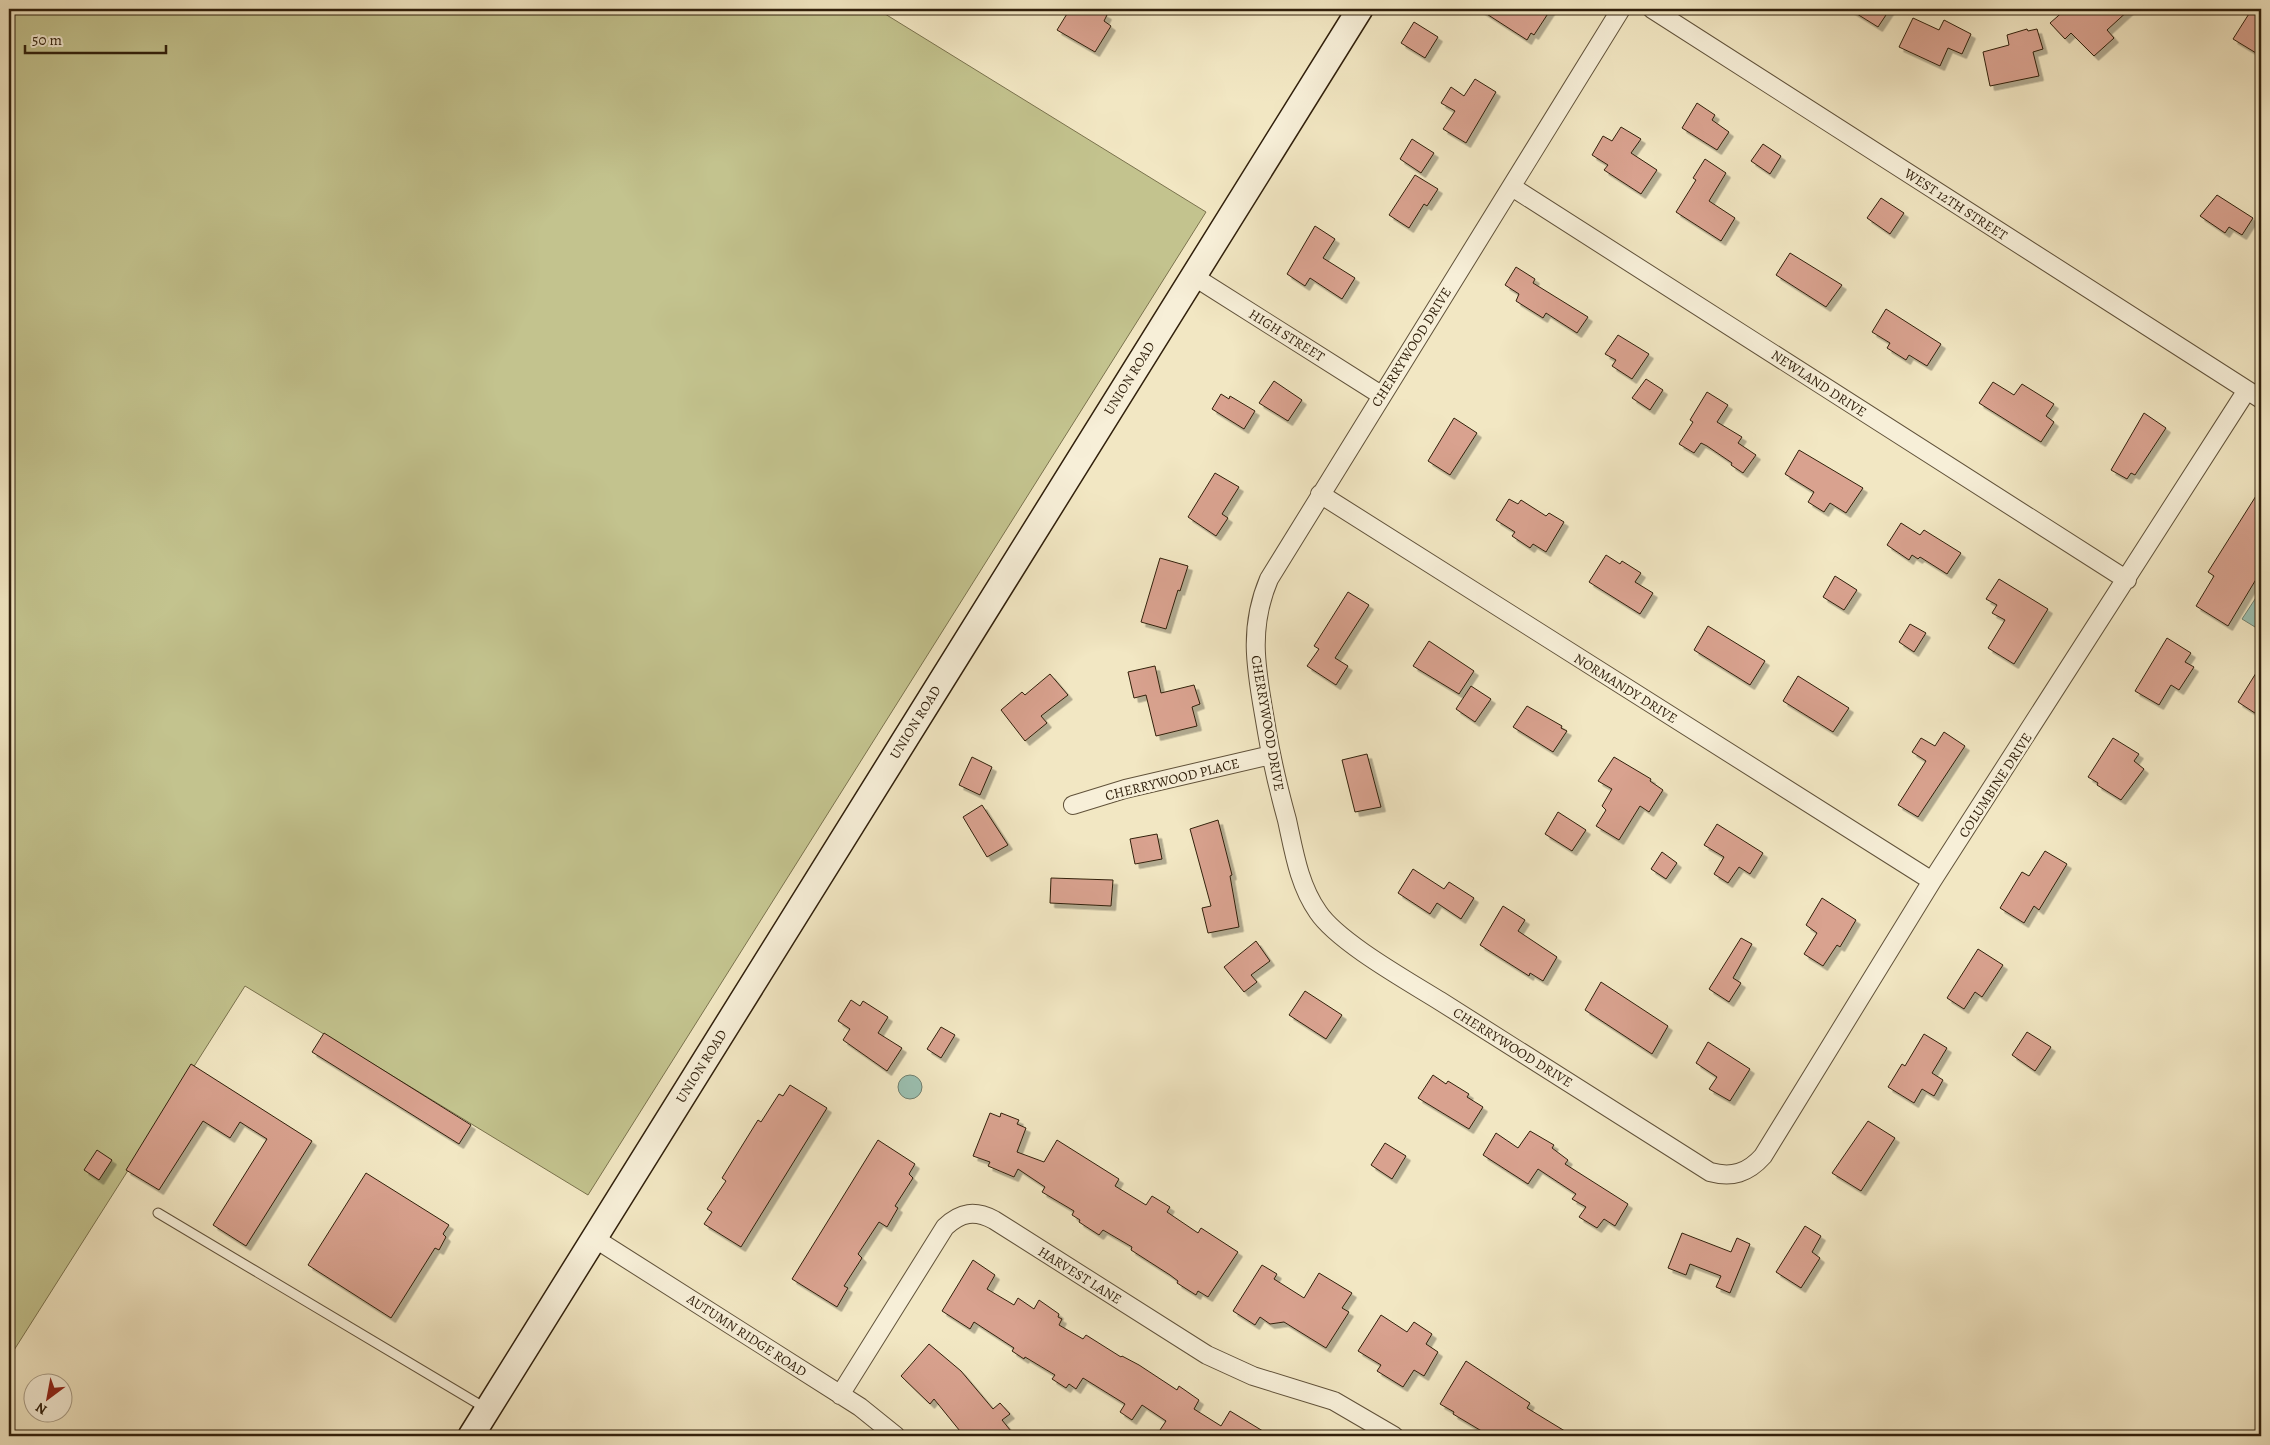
<svg xmlns="http://www.w3.org/2000/svg" width="2270" height="1445" font-family="Alegreya,serif">
	<defs>
		<filter id="shadow"><feDropShadow dx="4.5" dy="4.5" stdDeviation="0" flood-color="#0004"/></filter>
	</defs>
	<rect width="100%" height="100%" fill="#f2e7c3"/>
	<filter id="stains"><feTurbulence type="fractalNoise" baseFrequency=".004" numOctaves="4"/><feColorMatrix values="0 0 0 0 .2 0 0 0 0 .09 0 0 0 0 .02 0 0 0 .5 -.17"/></filter>
	<radialGradient id="worn" r=".72"><stop offset=".6" stop-color="#630" stop-opacity="0"/><stop offset="1" stop-color="#630" stop-opacity=".3"/></radialGradient>
	<path fill="#c3c38e" stroke="#7a724d" d="M 9,9 L 877,9 L 1206,212 L 588,1195 L 245,986 L 9,1358 Z"/>
	<path fill="#9bc0b1" stroke="#71806f" d="M 2259,593 L 2261,595 L 2261,616 L 2255,627 L 2242,619 Z
		M898 1087a12 12 0 1 1 24 0a12 12 0 1 1-24 0Z"/>
	<path fill="#d9a28f" stroke="#31200c" filter="url(#shadow)" d="M 1070,9 L 1096,9 L 1107,15 L 1104,21 L 1111,26 L 1095,52 L 1057,30 Z
		M 1479,9 L 1551,9 L 1534,35 L 1531,33 L 1527,40 Z
		M 1849,9 L 1890,9 L 1878,27 Z
		M 2066,9 L 2130,9 L 2107,30 L 2114,38 L 2094,56 L 2071,33 L 2065,39 L 2050,23 Z
		M 2252,9 L 2261,9 L 2261,56 L 2233,39 Z
		M 1913,18 L 1939,30 L 1944,20 L 1971,34 L 1962,54 L 1948,48 L 1940,66 L 1899,47 Z
		M 1414,22 L 1438,37 L 1425,58 L 1401,43 Z
		M 2027,29 L 2028,31 L 2037,29 L 2043,49 L 2033,52 L 2039,76 L 1990,86 L 1983,52 L 2009,45 L 2007,35 Z
		M 1475,79 L 1496,92 L 1466,143 L 1443,129 L 1455,111 L 1441,103 L 1451,87 L 1464,96 Z
		M 1697,103 L 1715,115 L 1712,120 L 1729,132 L 1717,150 L 1682,128 Z
		M 1621,127 L 1641,139 L 1631,153 L 1657,170 L 1641,194 L 1604,170 L 1608,165 L 1592,155 L 1603,136 L 1612,141 Z
		M 1412,139 L 1434,153 L 1421,173 L 1400,159 Z
		M 1763,144 L 1781,156 L 1770,174 L 1751,161 Z
		M 1705,159 L 1726,173 L 1709,201 L 1735,218 L 1721,241 L 1676,212 L 1696,180 L 1693,178 Z
		M 1415,175 L 1438,189 L 1427,206 L 1424,204 L 1409,228 L 1389,215 Z
		M 2217,195 L 2253,218 L 2242,235 L 2229,227 L 2225,233 L 2200,216 Z
		M 1881,198 L 1904,213 L 1890,234 L 1867,218 Z
		M 1315,226 L 1335,239 L 1323,258 L 1355,278 L 1342,299 L 1310,278 L 1305,286 L 1287,274 Z
		M 1790,253 L 1842,285 L 1826,307 L 1776,275 Z
		M 1516,267 L 1535,279 L 1533,283 L 1588,317 L 1577,333 L 1546,313 L 1543,318 L 1516,301 L 1519,294 L 1505,285 Z
		M 1886,309 L 1941,344 L 1927,366 L 1909,355 L 1906,360 L 1887,348 L 1890,343 L 1872,332 Z
		M 1618,335 L 1649,354 L 1632,379 L 1612,366 L 1616,360 L 1605,354 Z
		M 1646,379 L 1663,390 L 1650,410 L 1632,398 Z
		M 1274,381 L 1302,400 L 1288,421 L 1259,403 Z
		M 1993,382 L 2014,395 L 2022,384 L 2054,404 L 2046,416 L 2054,422 L 2041,442 L 1979,403 Z
		M 1707,392 L 1728,405 L 1717,422 L 1742,437 L 1738,443 L 1756,455 L 1743,473 L 1731,465 L 1732,463 L 1707,446 L 1701,443 L 1694,453 L 1679,444 L 1693,422 L 1690,420 Z
		M 1221,394 L 1229,399 L 1230,396 L 1255,411 L 1244,429 L 1212,409 Z
		M 2144,413 L 2166,428 L 2135,475 L 2131,473 L 2127,479 L 2111,470 Z
		M 1454,418 L 1477,433 L 1450,475 L 1428,461 Z
		M 1799,450 L 1863,488 L 1846,513 L 1830,503 L 1824,512 L 1808,502 L 1814,492 L 1785,474 Z
		M 1215,473 L 1239,487 L 1222,514 L 1228,518 L 1216,536 L 1188,517 Z
		M 2261,488 L 2261,571 L 2228,626 L 2196,606 L 2214,576 L 2208,572 Z
		M 1509,499 L 1518,504 L 1521,500 L 1546,516 L 1549,513 L 1564,522 L 1546,552 L 1533,544 L 1530,548 L 1512,536 L 1515,532 L 1496,520 Z
		M 1901,523 L 1920,535 L 1924,530 L 1961,553 L 1947,574 L 1920,557 L 1918,559 L 1912,555 L 1909,560 L 1887,545 Z
		M 1606,555 L 1620,564 L 1622,561 L 1641,573 L 1635,582 L 1653,593 L 1640,614 L 1589,582 Z
		M 1160,558 L 1188,566 L 1180,591 L 1178,590 L 1166,629 L 1141,622 Z
		M 1835,576 L 1857,590 L 1844,610 L 1823,597 Z
		M 1999,579 L 2048,609 L 2014,664 L 1988,648 L 2005,620 L 1992,613 L 1997,605 L 1986,599 Z
		M 1348,592 L 1369,605 L 1335,658 L 1348,666 L 1336,685 L 1307,666 L 1319,649 L 1314,646 Z
		M 1910,624 L 1926,633 L 1914,652 L 1899,642 Z
		M 1708,626 L 1765,661 L 1750,685 L 1694,650 Z
		M 2167,638 L 2191,653 L 2185,662 L 2194,667 L 2179,690 L 2171,685 L 2159,705 L 2135,691 Z
		M 1429,641 L 1474,671 L 1459,694 L 1413,666 Z
		M 2261,665 L 2261,717 L 2238,702 Z
		M 1155,666 L 1161,693 L 1194,685 L 1200,704 L 1192,707 L 1197,726 L 1156,736 L 1146,695 L 1134,698 L 1128,672 Z
		M 1050,674 L 1068,695 L 1041,716 L 1047,723 L 1025,741 L 1001,710 L 1022,692 L 1025,695 Z
		M 1798,676 L 1849,708 L 1833,732 L 1783,701 Z
		M 1471,686 L 1491,699 L 1475,722 L 1456,709 Z
		M 1527,706 L 1562,726 L 1561,728 L 1567,731 L 1553,752 L 1513,727 Z
		M 1944,732 L 1965,746 L 1918,817 L 1898,805 L 1926,761 L 1912,752 L 1921,738 L 1935,746 Z
		M 2113,738 L 2139,754 L 2134,761 L 2144,769 L 2121,800 L 2097,785 L 2098,783 L 2088,777 Z
		M 1367,754 L 1381,807 L 1355,812 L 1342,760 Z
		M 972,757 L 992,767 L 980,795 L 959,785 Z
		M 1614,757 L 1651,779 L 1650,781 L 1663,790 L 1649,812 L 1640,806 L 1619,840 L 1596,826 L 1606,810 L 1602,806 L 1612,789 L 1598,781 Z
		M 982,805 L 1008,845 L 987,857 L 963,817 Z
		M 1558,812 L 1586,830 L 1572,851 L 1545,834 Z
		M 1218,820 L 1232,875 L 1230,876 L 1239,927 L 1208,933 L 1202,908 L 1211,906 L 1190,829 Z
		M 1717,824 L 1763,853 L 1750,874 L 1739,867 L 1728,883 L 1714,874 L 1724,857 L 1704,845 Z
		M 1157,834 L 1162,859 L 1135,864 L 1130,839 Z
		M 2045,851 L 2067,864 L 2039,910 L 2034,906 L 2024,923 L 2000,908 L 2022,872 L 2029,876 Z
		M 1662,852 L 1677,863 L 1666,879 L 1651,869 Z
		M 1413,869 L 1444,889 L 1449,882 L 1474,898 L 1461,919 L 1437,903 L 1430,914 L 1398,893 Z
		M 1051,878 L 1113,880 L 1111,906 L 1050,903 Z
		M 1822,898 L 1856,920 L 1840,947 L 1837,945 L 1823,966 L 1804,954 L 1817,933 L 1806,925 Z
		M 1503,906 L 1525,920 L 1518,931 L 1557,957 L 1543,981 L 1530,973 L 1529,976 L 1480,945 Z
		M 1741,938 L 1752,944 L 1733,978 L 1741,983 L 1729,1002 L 1709,989 Z
		M 1256,941 L 1270,961 L 1251,975 L 1257,982 L 1244,992 L 1224,967 Z
		M 1978,949 L 2003,965 L 1982,997 L 1975,992 L 1964,1009 L 1947,998 Z
		M 1601,982 L 1668,1026 L 1652,1054 L 1585,1010 Z
		M 1305,991 L 1342,1015 L 1326,1039 L 1289,1015 Z
		M 851,1000 L 860,1006 L 863,1001 L 888,1017 L 878,1033 L 902,1048 L 887,1071 L 843,1040 L 850,1029 L 838,1021 Z
		M 941,1027 L 955,1035 L 941,1058 L 927,1049 Z
		M 2027,1032 L 2051,1047 L 2035,1071 L 2012,1055 Z
		M 324,1033 L 471,1125 L 459,1144 L 312,1052 Z
		M 1924,1034 L 1947,1048 L 1932,1073 L 1943,1080 L 1934,1096 L 1922,1089 L 1914,1103 L 1888,1087 L 1902,1064 L 1905,1066 Z
		M 1708,1042 L 1750,1069 L 1730,1101 L 1709,1089 L 1717,1077 L 1696,1063 Z
		M 191,1064 L 312,1141 L 246,1246 L 213,1225 L 267,1139 L 240,1122 L 230,1138 L 203,1121 L 159,1190 L 126,1170 Z
		M 1433,1075 L 1446,1084 L 1448,1081 L 1469,1094 L 1467,1097 L 1483,1107 L 1469,1129 L 1418,1098 Z
		M 790,1085 L 827,1108 L 741,1247 L 704,1224 L 712,1212 L 707,1209 L 726,1181 L 722,1178 L 758,1120 L 761,1122 L 779,1094 L 783,1096 Z
		M 990,1113 L 1000,1117 L 1001,1113 L 1019,1120 L 1017,1124 L 1026,1128 L 1017,1152 L 1044,1162 L 1057,1140 L 1119,1179 L 1115,1186 L 1146,1205 L 1152,1196 L 1170,1207 L 1167,1212 L 1198,1233 L 1201,1228 L 1238,1252 L 1208,1297 L 1198,1291 L 1196,1295 L 1177,1283 L 1178,1281 L 1170,1275 L 1131,1250 L 1132,1247 L 1103,1230 L 1099,1235 L 1079,1222 L 1080,1220 L 1072,1215 L 1074,1211 L 1042,1192 L 1045,1187 L 1018,1169 L 1014,1177 L 988,1166 L 990,1162 L 973,1156 Z
		M 1868,1121 L 1895,1138 L 1861,1191 L 1832,1173 Z
		M 1530,1131 L 1554,1145 L 1552,1148 L 1568,1160 L 1565,1164 L 1628,1204 L 1615,1226 L 1604,1219 L 1597,1228 L 1579,1217 L 1586,1207 L 1572,1199 L 1576,1194 L 1538,1169 L 1528,1184 L 1483,1155 L 1496,1133 L 1518,1148 Z
		M 878,1140 L 915,1164 L 909,1174 L 913,1178 L 895,1206 L 898,1208 L 887,1227 L 879,1222 L 858,1254 L 862,1258 L 844,1286 L 848,1288 L 837,1307 L 792,1279 Z
		M 1385,1143 L 1406,1156 L 1392,1179 L 1371,1165 Z
		M 97,1150 L 112,1160 L 99,1180 L 84,1170 Z
		M 366,1173 L 449,1225 L 443,1234 L 446,1237 L 439,1250 L 435,1248 L 391,1318 L 308,1265 Z
		M 1805,1226 L 1821,1236 L 1812,1252 L 1820,1258 L 1801,1288 L 1776,1272 Z
		M 1682,1233 L 1731,1252 L 1737,1238 L 1750,1244 L 1730,1293 L 1716,1287 L 1721,1276 L 1690,1264 L 1686,1275 L 1668,1268 Z
		M 973,1260 L 995,1275 L 987,1289 L 1014,1305 L 1018,1298 L 1034,1309 L 1039,1300 L 1059,1314 L 1058,1317 L 1062,1319 L 1059,1325 L 1083,1339 L 1086,1335 L 1121,1357 L 1122,1356 L 1139,1365 L 1177,1390 L 1179,1386 L 1199,1400 L 1194,1409 L 1221,1426 L 1230,1411 L 1271,1436 L 1156,1436 L 1166,1421 L 1142,1405 L 1132,1420 L 1120,1412 L 1125,1404 L 1083,1378 L 1076,1389 L 1069,1384 L 1066,1388 L 1052,1379 L 1055,1375 L 1025,1357 L 1024,1359 L 1012,1351 L 1014,1348 L 974,1322 L 970,1329 L 942,1311 Z
		M 1262,1265 L 1277,1274 L 1274,1279 L 1304,1298 L 1319,1273 L 1352,1293 L 1342,1308 L 1349,1312 L 1326,1348 L 1284,1322 L 1270,1324 L 1260,1317 L 1255,1325 L 1233,1311 Z
		M 1381,1315 L 1407,1332 L 1414,1322 L 1432,1334 L 1426,1344 L 1438,1352 L 1424,1376 L 1414,1370 L 1403,1387 L 1377,1371 L 1381,1365 L 1358,1351 Z
		M 929,1344 L 961,1371 L 993,1409 L 1000,1403 L 1010,1414 L 1002,1420 L 1015,1436 L 964,1436 L 934,1399 L 930,1404 L 901,1376 Z
		M 1466,1361 L 1530,1403 L 1527,1408 L 1573,1436 L 1490,1436 L 1453,1414 L 1454,1412 L 1440,1404 Z"/>
	<g fill="none" stroke-linecap="round" stroke-linejoin="round">
		<g stroke="#61523a" stroke-width="11">
			<path id="service" d="M 158,1213 L 487,1409"/>
		</g>
		<g stroke="#61523a" stroke-width="20">
			<path id="minor" d="M 1621,9 L 1269,579 C 1246,633 1258,677 1267,732 C 1272,762 1279,791 1287,820 C 1294,852 1299,885 1318,912 C 1338,942 1408,981 1440,1001 C 1530,1058 1620,1115 1710,1172 C 1732,1178 1748,1173 1763,1156 L 1932,881 L 2247,390
				M 1652,9 L 2261,399
				M 1512,187 L 2127,580
				M 1193,276 L 1381,395
				M 1320,494 L 1932,881
				M 1073,805 L 1125,789 L 1271,755
				M 594,1238 L 860,1407 L 896,1436
				M 840,1395 L 945,1227 C 961,1212 975,1210 994,1220 L 1207,1355 L 1253,1376 L 1334,1401 L 1394,1436"/>
		</g>
		<g stroke="#31200c" stroke-width="28">
			<path id="secondary" d="M 471,1436 L 1360,9"/>
		</g>
		<use href="#service" stroke="#f7efd8" stroke-width="9"/>
		<use href="#minor" stroke="#f7efd8" stroke-width="18"/>
		<use href="#secondary" stroke="#f7efd8" stroke-width="25"/>
	</g>
	<g text-anchor="middle" stroke-width="5" stroke-linejoin="round" paint-order="stroke">
		<g font-size="14" fill="#31200c" stroke="#f7efd8">
			<text transform="translate(1956 204) rotate(33)" y="5">WEST 12TH STREET</text>
			<text transform="translate(1287 335) rotate(32)" y="5">HIGH STREET</text>
			<text transform="translate(1411 347) rotate(-58)" y="5">CHERRYWOOD DRIVE</text>
			<text transform="translate(1129 378) rotate(-58)" y="5">UNION ROAD</text>
			<text transform="translate(1819 383) rotate(33)" y="5">NEWLAND DRIVE</text>
			<text transform="translate(1626 688) rotate(32)" y="5">NORMANDY DRIVE</text>
			<text transform="translate(915 722) rotate(-58)" y="5">UNION ROAD</text>
			<text transform="translate(1268 723) rotate(80)" y="5">CHERRYWOOD DRIVE</text>
			<text transform="translate(1172 779) rotate(-14)" y="5">CHERRYWOOD PLACE</text>
			<text transform="translate(1995 785) rotate(-57)" y="5">COLUMBINE DRIVE</text>
			<text transform="translate(1513 1047) rotate(32)" y="5">CHERRYWOOD DRIVE</text>
			<text transform="translate(701 1066) rotate(-58)" y="5">UNION ROAD</text>
			<text transform="translate(1080 1275) rotate(32)" y="5">HARVEST LANE</text>
			<text transform="translate(747 1335) rotate(33)" y="5">AUTUMN RIDGE ROAD</text>
		</g>
	</g>
	<rect width="2270" height="1445" fill="none" stroke="#f2e7c3" stroke-width="30"/>
	<rect x="10" y="10" width="2250" height="1425" fill="none" stroke="#31200c" stroke-width="2.5"/>
	<rect x="15" y="15" width="2240" height="1415" fill="none" stroke="#31200c"/>
	<g transform="translate(48 1398) rotate(212)"><circle r="24" fill="#f7efd8" stroke="#a89c86"/>
	<path d="M0-4L9 19L0 12L-9 19Z" fill="#8f2418"/>
	<text y="-8" font-size="14" font-weight="bold" text-anchor="middle" fill="#31200c">N</text>
	</g>
	<path d="M25 45v8h141v-8" fill="none" stroke="#31200c" stroke-width="2.5"/>
	<text x="32" y="45" font-size="15" fill="#31200c" stroke="#f7efd8" stroke-width="4" paint-order="stroke">50 m</text>
	<rect width="100%" height="100%" filter="url(#stains)"/>
	<rect width="100%" height="100%" fill="url(#worn)"/>
</svg>
